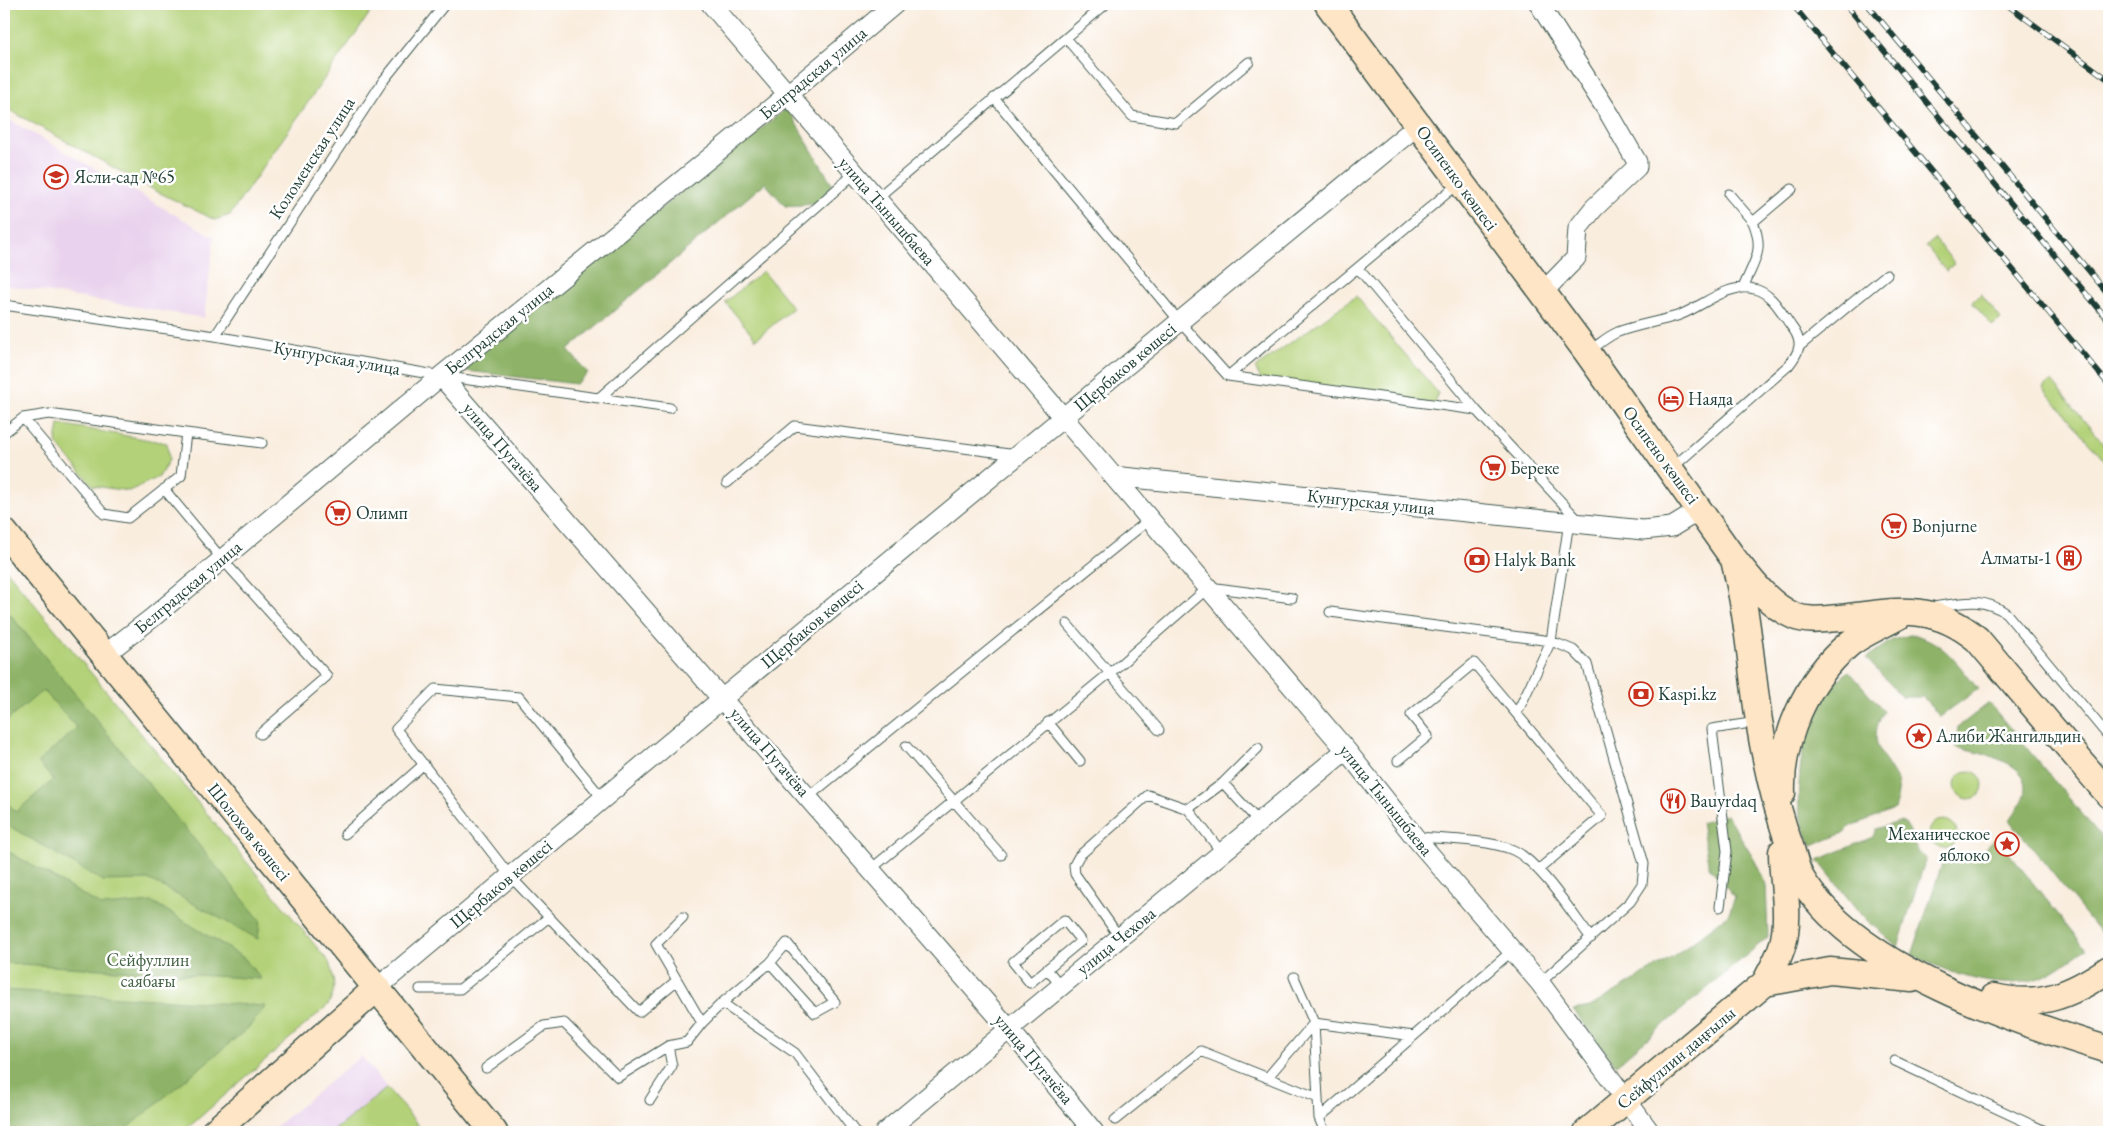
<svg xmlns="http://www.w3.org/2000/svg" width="2113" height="1136" font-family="'EB Garamond',serif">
	<rect width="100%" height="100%" fill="#fff"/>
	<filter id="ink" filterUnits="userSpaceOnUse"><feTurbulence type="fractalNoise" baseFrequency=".02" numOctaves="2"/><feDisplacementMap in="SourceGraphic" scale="10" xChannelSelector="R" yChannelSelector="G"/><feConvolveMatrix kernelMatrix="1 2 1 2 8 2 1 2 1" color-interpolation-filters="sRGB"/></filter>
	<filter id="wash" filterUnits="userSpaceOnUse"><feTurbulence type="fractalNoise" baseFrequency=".0096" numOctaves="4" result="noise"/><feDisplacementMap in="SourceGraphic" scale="20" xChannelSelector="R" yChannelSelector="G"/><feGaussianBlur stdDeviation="1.12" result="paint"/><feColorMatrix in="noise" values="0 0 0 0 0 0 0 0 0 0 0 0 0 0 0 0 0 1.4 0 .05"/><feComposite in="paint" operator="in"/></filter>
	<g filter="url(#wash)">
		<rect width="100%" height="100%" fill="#f9edde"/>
		<path fill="#e9d2ed" d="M 4,117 L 214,237 L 204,318 L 4,285 Z
			M 361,1056 L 424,1132 L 269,1132 Z"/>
		<path fill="#b3d178" stroke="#698756" d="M 4,4 L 376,4 L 230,215 L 215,220 L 156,191 L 4,107 Z
			M 1935,239 L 1955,264 L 1946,271 L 1926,246 Z
			M 763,271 L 793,308 L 756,339 L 725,302 Z
			M 1981,294 L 2001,319 L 1992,326 L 1972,302 Z
			M 1356,296 L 1438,393 L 1435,404 L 1262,381 L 1255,368 Z
			M 2052,381 L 2109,451 L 2108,465 L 2043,388 Z
			M 59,424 L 167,443 L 169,460 L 159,477 L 129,491 L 93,486 L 56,443 Z
			M 4,567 L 329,962 C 334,978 337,989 328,1005 L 183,1132 L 4,1132 Z
			M1955 785a14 14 0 1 1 28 0a14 14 0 1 1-28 0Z
			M1929 834a14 14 0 1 1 28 0a14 14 0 1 1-28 0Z
			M 387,1088 L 424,1132 L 332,1132 Z"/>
		<path fill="#8eb368" stroke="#56784e" d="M 787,108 L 832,184 L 818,204 L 785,206 L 765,183 L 568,350 L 588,373 L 576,384 L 458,370 Z
			M 4,607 L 260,920 L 258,939 L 150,880 L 103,881 L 4,823 L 4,799 L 16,812 L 53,780 L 38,762 L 77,728 L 43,690 L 4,723 Z
			M 1910,635 C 1941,637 1959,666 1978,689 L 1940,717 L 1923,697 L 1902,697 L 1866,658 L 1892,640 Z
			M 1849,671 L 1884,711 C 1871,736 1875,746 1890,768 C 1893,774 1898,779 1898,786 C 1899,793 1896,802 1894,809 L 1849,827 L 1846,832 L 1812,846 C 1807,836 1802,825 1800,814 C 1797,800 1799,785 1800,771 C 1805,730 1815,697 1849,671 Z
			M 1989,703 L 2109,846 L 2109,928 L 2102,935 L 2010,820 C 2016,810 2026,800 2026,788 C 2027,760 1975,752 1955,748 L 1958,727 Z
			M 1727,815 L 1755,861 L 1766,885 L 1768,937 L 1616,1065 L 1573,1010 L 1590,1007 L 1676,955 L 1728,915 L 1735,897 L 1709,867 L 1701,823 Z
			M 1899,822 C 1915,824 1907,845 1926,858 L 1898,947 L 1862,916 L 1818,860 L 1873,837 L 1876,829 Z
			M 1996,837 L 2086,949 C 2070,959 2054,974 2036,979 C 1995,992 1948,972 1912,955 L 1943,861 C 1970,863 1978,856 1996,837 Z
			M 4,849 L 102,906 L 153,902 L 244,958 L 261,979 L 4,963 Z
			M 4,991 L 4,990 L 266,1006 L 248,1028 L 122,1132 L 4,1132 Z"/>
	</g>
	<g filter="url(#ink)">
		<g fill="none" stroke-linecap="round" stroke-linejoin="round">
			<g stroke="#40574e" stroke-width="11">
				<path id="lane" d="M 1066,38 L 1132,116 L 1176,123 L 1249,62
					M 994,98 L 1180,322 L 1228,376 L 1476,410
					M 1729,194 L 1753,222
					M 877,198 L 1106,4
					M 1358,268 L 1476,410 L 1580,522
					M 1743,288 C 1754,261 1765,251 1753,222 L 1792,189
					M 4,305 L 215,336 L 441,376 L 670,408
					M 215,336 L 383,81 L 445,4
					M 1801,345 L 1887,274
					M 1589,351 C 1598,345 1608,336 1618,332 C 1637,325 1657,322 1677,316 C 1701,308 1727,282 1754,289 C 1772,293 1781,312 1791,326 C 1803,341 1801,350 1789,365 L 1672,468
					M 1228,376 L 1458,184
					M 599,398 L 854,174
					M 49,414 L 186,433 L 181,476 L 128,518 L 104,514 L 23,418 Z
					M 4,433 L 23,418
					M 186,433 L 262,443
					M 727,483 L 795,426 L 1017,455
					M 164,489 L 222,559 L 327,676 L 260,734
					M 1933,607 C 1961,603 1981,596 2006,613 L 2109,737
					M 1330,612 L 1551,641 L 1573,650 L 1587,664 L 1644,864 L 1642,884 L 1630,902 L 1540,983
					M 1067,624 L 1159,730
					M 1517,713 L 1551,641 L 1569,522
					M 1048,722 L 1080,761
					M 906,746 L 1001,855
					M 1398,761 L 1428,736 L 1411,715 L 1474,663 L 1602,816 L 1538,870
					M 1223,783 L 1259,822
					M 808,797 L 1150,519
					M 603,799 L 519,697 L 435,689 L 396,729 L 510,876 L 639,1012 L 676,981
					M 1188,809 L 1222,853
					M 345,834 L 424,764
					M 1418,837 C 1444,839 1490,840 1513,850 C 1540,862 1572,914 1591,938
					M 871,869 L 1123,662 L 1209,587 L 1292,598
					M 1720,907 L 1727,851 L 1712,729 L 1757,722
					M 683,917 L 656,944 L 702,1023
					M 1120,938 L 1075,874 L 1074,865 L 1079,856 L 1148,795 L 1188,809 L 1223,783 L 1258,748
					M 770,963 L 815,1013 L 835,1002 L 787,943 L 770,963 L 722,1003 L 795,1053 L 855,1132
					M 1047,969 L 1081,941 L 1064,920 L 1013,962 L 1030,983 L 1047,969 L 1061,986
					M 1294,977 L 1314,1023 L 1319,1118 L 1325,1132
					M 420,989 L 460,989 L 549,917
					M 1895,1061 L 2047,1132
					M 486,1068 L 544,1026 L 564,1023 L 618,1077 L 668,1046
					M 1267,1078 L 1314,1023 L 1414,1036
					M 650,1100 L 672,1066 L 668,1046 L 687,1042 L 702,1023 L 722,1003
					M 1319,1118 L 1513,950
					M 1115,1120 L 1201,1051 L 1318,1098"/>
			</g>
			<g stroke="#40574e" stroke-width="21">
				<path id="street" d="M 711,4 L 1113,476 L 1643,530 L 1672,527 L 1700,510
					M 1539,4 L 1610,115 L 1637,162 L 1637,167 L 1594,208 L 1578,228 L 1576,258 L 1542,293
					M 441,376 L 1009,1029 L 1094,1132
					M 1113,476 L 1346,750 L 1414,836 L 1540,983 L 1650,1132
					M 104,655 L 152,618 L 441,376 L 775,105 L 895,4
					M 377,988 L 723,698 L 1418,125
					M 885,1132 L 1346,750"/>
			</g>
			<g stroke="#40574e" stroke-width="29">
				<path id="secondary" d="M 1328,4 L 1587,352 L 1733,558 C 1750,579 1768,605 1794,616 C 1808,622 1824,619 1839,618 C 1894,612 1931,601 1977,639 L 2109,795
					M 4,532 L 494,1132
					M 1735,564 C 1748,615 1751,668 1759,721 C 1766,764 1776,808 1791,849 C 1794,858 1796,869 1801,878 C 1855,968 2013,1021 2109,1050
					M 1782,793 C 1780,739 1807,679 1849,644 C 1863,633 1883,625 1899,616
					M 1765,983 L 1830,971 L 1912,979
					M 1994,997 C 2040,1008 2071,995 2109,969
					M 214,1132 L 377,988
					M 1587,1132 L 1765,983 C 1773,967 1783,951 1785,933 C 1789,906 1782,879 1782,852"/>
			</g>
			<use href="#lane" stroke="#fff" stroke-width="9"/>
			<use href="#street" stroke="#fff" stroke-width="19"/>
			<use href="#secondary" stroke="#fee5c5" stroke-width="26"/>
			<g stroke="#1f3d34" stroke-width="5.5">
				<path id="rail" d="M 1792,4 L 2109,385
					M 1845,4 L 2109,321
					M 1867,4 L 2109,295
					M 2006,4 L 2109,80"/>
			</g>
			<use href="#rail" stroke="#fff" stroke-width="4" stroke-dasharray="11" stroke-linecap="butt"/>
		</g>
	</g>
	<defs>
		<g id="school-ring" transform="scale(1.25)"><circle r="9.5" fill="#fff" stroke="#c8321e" stroke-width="1.5"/><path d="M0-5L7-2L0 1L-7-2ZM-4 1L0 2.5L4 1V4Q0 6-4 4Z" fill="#c8321e"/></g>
		<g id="hotel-ring" transform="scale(1.25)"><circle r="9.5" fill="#fff" stroke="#c8321e" stroke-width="1.5"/><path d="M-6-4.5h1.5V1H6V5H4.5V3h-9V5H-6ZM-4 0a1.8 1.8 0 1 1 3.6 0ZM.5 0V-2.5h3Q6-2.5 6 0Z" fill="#c8321e"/></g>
		<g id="supermarket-ring" transform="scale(1.25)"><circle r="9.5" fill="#fff" stroke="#c8321e" stroke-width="1.5"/><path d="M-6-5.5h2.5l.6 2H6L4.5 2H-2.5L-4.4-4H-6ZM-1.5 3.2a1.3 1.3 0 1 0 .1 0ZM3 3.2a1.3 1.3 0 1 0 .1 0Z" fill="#c8321e"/></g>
		<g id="building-ring" transform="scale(1.25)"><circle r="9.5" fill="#fff" stroke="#c8321e" stroke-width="1.5"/><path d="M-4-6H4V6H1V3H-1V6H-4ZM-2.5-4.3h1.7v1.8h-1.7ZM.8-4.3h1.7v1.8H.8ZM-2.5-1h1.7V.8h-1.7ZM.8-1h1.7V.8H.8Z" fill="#c8321e"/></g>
		<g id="bank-ring" transform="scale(1.25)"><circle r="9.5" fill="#fff" stroke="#c8321e" stroke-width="1.5"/><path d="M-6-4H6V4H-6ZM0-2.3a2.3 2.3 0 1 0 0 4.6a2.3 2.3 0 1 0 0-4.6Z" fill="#c8321e"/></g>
		<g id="sight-ring" transform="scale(1.25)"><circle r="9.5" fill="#fff" stroke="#c8321e" stroke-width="1.5"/><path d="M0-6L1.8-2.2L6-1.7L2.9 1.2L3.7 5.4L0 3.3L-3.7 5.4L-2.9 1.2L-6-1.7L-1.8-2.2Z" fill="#c8321e"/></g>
		<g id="restaurant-ring" transform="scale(1.25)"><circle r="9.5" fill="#fff" stroke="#c8321e" stroke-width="1.5"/><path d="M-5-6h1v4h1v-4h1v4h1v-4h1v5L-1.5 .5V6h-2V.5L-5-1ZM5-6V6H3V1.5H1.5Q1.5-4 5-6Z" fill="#c8321e"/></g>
	</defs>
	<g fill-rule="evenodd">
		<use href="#school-ring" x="56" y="177"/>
		<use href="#hotel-ring" x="1671" y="399"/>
		<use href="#supermarket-ring" x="1493" y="468"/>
		<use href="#supermarket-ring" x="338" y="513"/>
		<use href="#supermarket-ring" x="1894" y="526"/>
		<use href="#building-ring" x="2069" y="558"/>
		<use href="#bank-ring" x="1477" y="560"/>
		<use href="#bank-ring" x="1641" y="694"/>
		<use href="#sight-ring" x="1919" y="736"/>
		<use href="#restaurant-ring" x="1673" y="801"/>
		<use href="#sight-ring" x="2007" y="844"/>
	</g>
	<g text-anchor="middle" stroke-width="5" stroke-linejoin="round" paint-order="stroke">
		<g font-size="18" fill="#1f3d34" stroke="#fff">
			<text transform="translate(813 73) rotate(-40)" y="6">Белградская улица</text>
			<text transform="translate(312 158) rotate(-57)" y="6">Коломенская улица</text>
			<text transform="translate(1457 178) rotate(54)" y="6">Осипенко көшесі</text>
			<text transform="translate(887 211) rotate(49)" y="6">улица Тынышбаева</text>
			<text transform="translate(499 329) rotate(-39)" y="6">Белградская улица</text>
			<text transform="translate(337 358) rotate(10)" y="6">Кунгурская улица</text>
			<text transform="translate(1125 367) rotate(-40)" y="6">Щербаков көшесі</text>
			<text transform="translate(503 447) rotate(49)" y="6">улица Пугачёва</text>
			<text transform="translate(1661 455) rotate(54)" y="6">Осипено көшесі</text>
			<text transform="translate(1371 502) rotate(6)" y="6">Кунгурская улица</text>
			<text transform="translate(188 587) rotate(-40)" y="6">Белградская улица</text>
			<text transform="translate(812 624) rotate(-40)" y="6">Щербаков көшесі</text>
			<text transform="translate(770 752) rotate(49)" y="6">улица Пугачёва</text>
			<text transform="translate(1386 800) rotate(51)" y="6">улица Тынышбаева</text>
			<text transform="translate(249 832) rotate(51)" y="6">Шолохов көшесі</text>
			<text transform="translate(501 884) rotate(-40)" y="6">Щербаков көшесі</text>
			<text transform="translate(1116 941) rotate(-39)" y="6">улица Чехова</text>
			<text transform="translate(1676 1058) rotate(-40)" y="6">Сейфуллин даңғылы</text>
			<text transform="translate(1034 1059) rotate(50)" y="6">улица Пугачёва</text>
		</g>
		<g font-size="18" fill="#1f3d34" stroke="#fff" text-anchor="start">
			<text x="74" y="183">Ясли-сад №65</text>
			<text x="1688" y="405">Наяда</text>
			<text x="1510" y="474">Береке</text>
			<text x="356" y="519">Олимп</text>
			<text x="1912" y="532">Bonjurne</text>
			<text x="2052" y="564" text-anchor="end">Алматы-1</text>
			<text x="1494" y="566">Halyk Bank</text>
			<text x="1658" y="700">Kaspi.kz</text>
			<text x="1936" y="742">Алиби Жангильдин</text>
			<text x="1690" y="807">Bauyrdaq</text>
			<text x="1990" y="840" text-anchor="end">Механическое<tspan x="1990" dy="21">яблоко</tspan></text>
		</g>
		<g font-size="18" fill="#446245" stroke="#fff">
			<text x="148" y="966">Сейфуллин<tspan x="148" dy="21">саябағы</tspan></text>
		</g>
	</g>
	<rect width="2113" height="1136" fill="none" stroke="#fff" stroke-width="20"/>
</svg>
